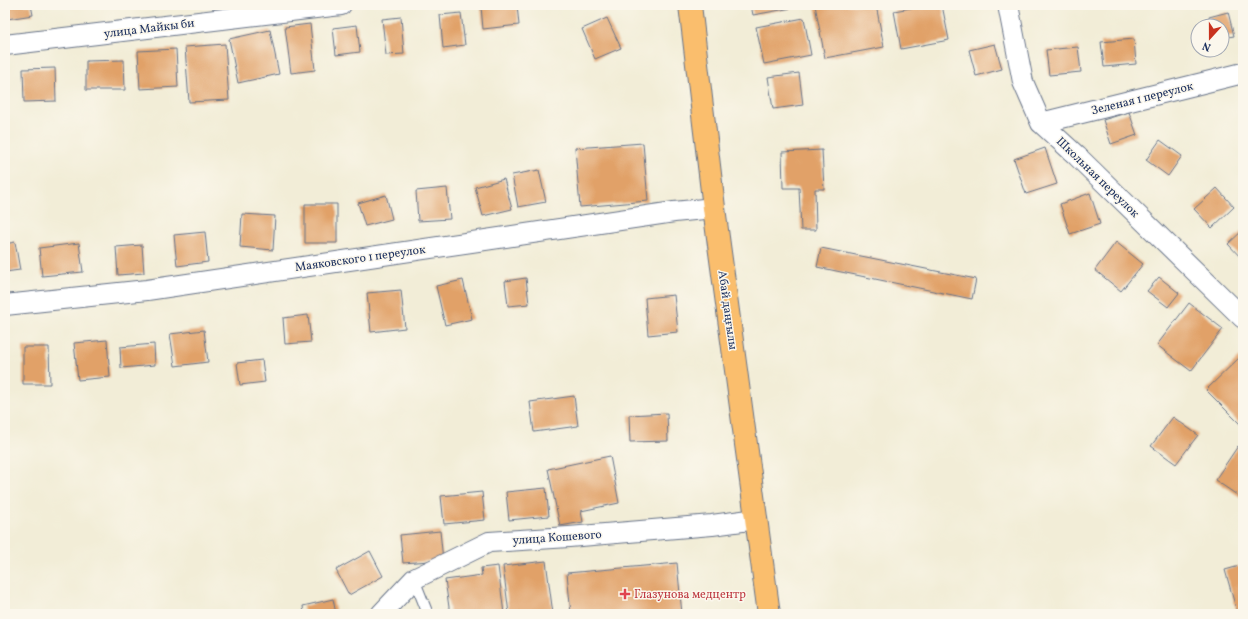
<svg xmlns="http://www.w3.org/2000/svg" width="1248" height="619" font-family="Vollkorn,serif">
	<rect width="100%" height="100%" fill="#fbf7ec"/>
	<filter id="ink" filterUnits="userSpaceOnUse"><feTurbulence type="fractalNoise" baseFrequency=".025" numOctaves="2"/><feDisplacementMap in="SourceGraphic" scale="8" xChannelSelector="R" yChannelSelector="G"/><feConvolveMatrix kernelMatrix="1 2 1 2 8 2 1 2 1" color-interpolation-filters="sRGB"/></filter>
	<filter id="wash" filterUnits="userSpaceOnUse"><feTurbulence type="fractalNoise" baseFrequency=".012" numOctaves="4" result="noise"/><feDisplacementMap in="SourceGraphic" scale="16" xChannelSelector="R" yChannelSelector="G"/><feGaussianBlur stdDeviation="0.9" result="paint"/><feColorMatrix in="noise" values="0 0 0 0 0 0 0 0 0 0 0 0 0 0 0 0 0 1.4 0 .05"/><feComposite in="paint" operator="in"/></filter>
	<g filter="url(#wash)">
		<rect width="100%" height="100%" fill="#f2edd7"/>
		<g id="blocks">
			<path fill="#e1a167" d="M 5,5 L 31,5 L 33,15 L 7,19 Z
				M 487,5 L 517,5 L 519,25 L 483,29 L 481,6 Z
				M 751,5 L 792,5 L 792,8 L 753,15 Z
				M 815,5 L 876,5 L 884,47 L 825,58 Z
				M 927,5 L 942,5 L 949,40 L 901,49 L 894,11 Z
				M 1228,12 L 1234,36 L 1222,38 L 1222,26 L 1211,26 L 1209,17 Z
				M 461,13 L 465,45 L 443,48 L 440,15 Z
				M 401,17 L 404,54 L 386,55 L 382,19 Z
				M 607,18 L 621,48 L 595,59 L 582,29 Z
				M 804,18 L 811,55 L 764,64 L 756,27 Z
				M 310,24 L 315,70 L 291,73 L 285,27 Z
				M 357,25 L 360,52 L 336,55 L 333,28 Z
				M 270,30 L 279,74 L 238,83 L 229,39 Z
				M 1134,39 L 1136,64 L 1104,67 L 1101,42 Z
				M 225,44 L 229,100 L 189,102 L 185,47 Z
				M 995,44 L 1002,69 L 976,76 L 969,50 Z
				M 1078,47 L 1081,72 L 1049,75 L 1046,50 Z
				M 176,49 L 178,87 L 140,89 L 138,51 Z
				M 124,60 L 125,90 L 86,90 L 86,61 Z
				M 55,68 L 56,101 L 24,102 L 23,69 Z
				M 799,73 L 803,105 L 773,109 L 768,77 Z
				M 1129,112 L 1137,135 L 1111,144 L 1103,120 Z
				M 1160,140 L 1182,156 L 1168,176 L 1146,160 Z
				M 643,143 L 648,201 L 580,207 L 575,148 Z
				M 1045,148 L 1057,184 L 1026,194 L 1014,159 Z
				M 822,150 L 824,189 L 815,189 L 816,230 L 801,230 L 799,188 L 783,188 L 782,152 Z
				M 539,170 L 546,202 L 518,207 L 512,175 Z
				M 504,179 L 512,209 L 483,216 L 475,187 Z
				M 447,188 L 450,219 L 418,221 L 416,191 Z
				M 1217,188 L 1234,207 L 1212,228 L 1194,209 Z
				M 1090,193 L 1100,224 L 1070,234 L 1060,204 Z
				M 386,195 L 392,219 L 365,226 L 358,203 Z
				M 305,204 L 337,204 L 337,243 L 305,243 Z
				M 242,214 L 275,216 L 273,250 L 240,247 Z
				M 1243,230 L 1243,260 L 1228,244 Z
				M 205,232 L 208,262 L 177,266 L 174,235 Z
				M 15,242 L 20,270 L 5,272 L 5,244 Z
				M 1116,242 L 1143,264 L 1121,291 L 1095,270 Z
				M 79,243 L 83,272 L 42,276 L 39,248 Z
				M 142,245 L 144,273 L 118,275 L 116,247 Z
				M 821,248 L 976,279 L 972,299 L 817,267 Z
				M 1159,277 L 1179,293 L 1168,307 L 1147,291 Z
				M 526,278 L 529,304 L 508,306 L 505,281 Z
				M 463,280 L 472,319 L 445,325 L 436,286 Z
				M 401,290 L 405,328 L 371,332 L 367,293 Z
				M 674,295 L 678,332 L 648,335 L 645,298 Z
				M 1189,303 L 1223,329 L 1191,371 L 1157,345 Z
				M 308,315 L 311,342 L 285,344 L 283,318 Z
				M 204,330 L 208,362 L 175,366 L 170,334 Z
				M 107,340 L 110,377 L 78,380 L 74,343 Z
				M 154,344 L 155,365 L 121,368 L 120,347 Z
				M 23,347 L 49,347 L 50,384 L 23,384 Z
				M 1243,354 L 1243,427 L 1206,390 Z
				M 262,360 L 265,382 L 240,385 L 237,363 Z
				M 574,396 L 578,426 L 534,432 L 530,402 Z
				M 667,413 L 668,441 L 630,442 L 629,415 Z
				M 1173,417 L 1198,435 L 1176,464 L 1151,446 Z
				M 1238,446 L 1243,450 L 1243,499 L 1215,480 Z
				M 610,456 L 619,503 L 581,511 L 583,522 L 560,526 L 548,469 Z
				M 546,488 L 549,516 L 509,520 L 506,492 Z
				M 482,492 L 485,520 L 444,524 L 441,496 Z
				M 440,531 L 443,560 L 403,563 L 400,535 Z
				M 370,551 L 383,576 L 349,595 L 336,570 Z
				M 546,561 L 553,614 L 509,614 L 503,566 Z
				M 677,563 L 682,614 L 571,614 L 567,573 Z
				M 1243,565 L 1243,610 L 1237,612 L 1225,570 Z
				M 498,566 L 504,614 L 450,614 L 445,580 L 482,575 L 481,568 Z
				M 333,599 L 336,614 L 304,614 L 303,606 Z"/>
		</g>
	</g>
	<g filter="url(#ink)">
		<use href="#blocks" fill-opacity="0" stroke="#667288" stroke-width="1"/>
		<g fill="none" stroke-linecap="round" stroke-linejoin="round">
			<g stroke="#667288" stroke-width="12">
				<path id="lane" d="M 414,579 L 428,614"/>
			</g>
			<g stroke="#667288" stroke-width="22">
				<path id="street" d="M 1008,5 L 1023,82 L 1041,123 L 1077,156 L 1243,318
					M 5,45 L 341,5
					M 1041,123 L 1243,73
					M 5,305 L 147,290 L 674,212 L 714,208
					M 381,614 L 414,579 L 489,542 L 569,537 L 712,525 L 757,519"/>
			</g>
			<g stroke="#667288" stroke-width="24">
				<path id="primary" d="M 690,5 L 714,208 L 769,614"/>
			</g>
			<use href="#lane" stroke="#fff" stroke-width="10"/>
			<use href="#street" stroke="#fff" stroke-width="20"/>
			<use href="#primary" stroke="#fabe6d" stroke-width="22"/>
		</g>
	</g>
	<path fill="#e0444e" stroke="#fbf7ec" stroke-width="1.5" d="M623 588h4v4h4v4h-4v4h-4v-4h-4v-4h4z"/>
	<g text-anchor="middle" stroke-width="3" stroke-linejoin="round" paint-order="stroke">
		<g font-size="12" fill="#1b2f5e" stroke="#fbf7ec">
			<text transform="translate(149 28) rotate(-7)" y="4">улица Майкы би</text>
			<text transform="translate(1142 98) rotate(-14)" y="4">Зеленая 1 переулок</text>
			<text transform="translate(1098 177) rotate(44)" y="4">Школьная переулок</text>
			<text transform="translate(360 258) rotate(-8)" y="4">Маяковского 1 переулок</text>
			<text transform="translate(728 310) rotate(82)" y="4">Абай даңғылы</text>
			<text transform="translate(557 537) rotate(-4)" y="4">улица Кошевого</text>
		</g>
		<g font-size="12" fill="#be3a42" stroke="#fbf7ec" text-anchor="start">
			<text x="634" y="598">Глазунова медцентр</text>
		</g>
	</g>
	<rect width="1248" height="619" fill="none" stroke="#fbf7ec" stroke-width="20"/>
	<g transform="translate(1210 38) rotate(201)"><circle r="19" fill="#fbf7ec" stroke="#a1a7b3"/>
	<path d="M0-3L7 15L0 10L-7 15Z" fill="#c8321e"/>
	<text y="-6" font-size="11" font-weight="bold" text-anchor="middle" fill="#1b2f5e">N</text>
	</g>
</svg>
